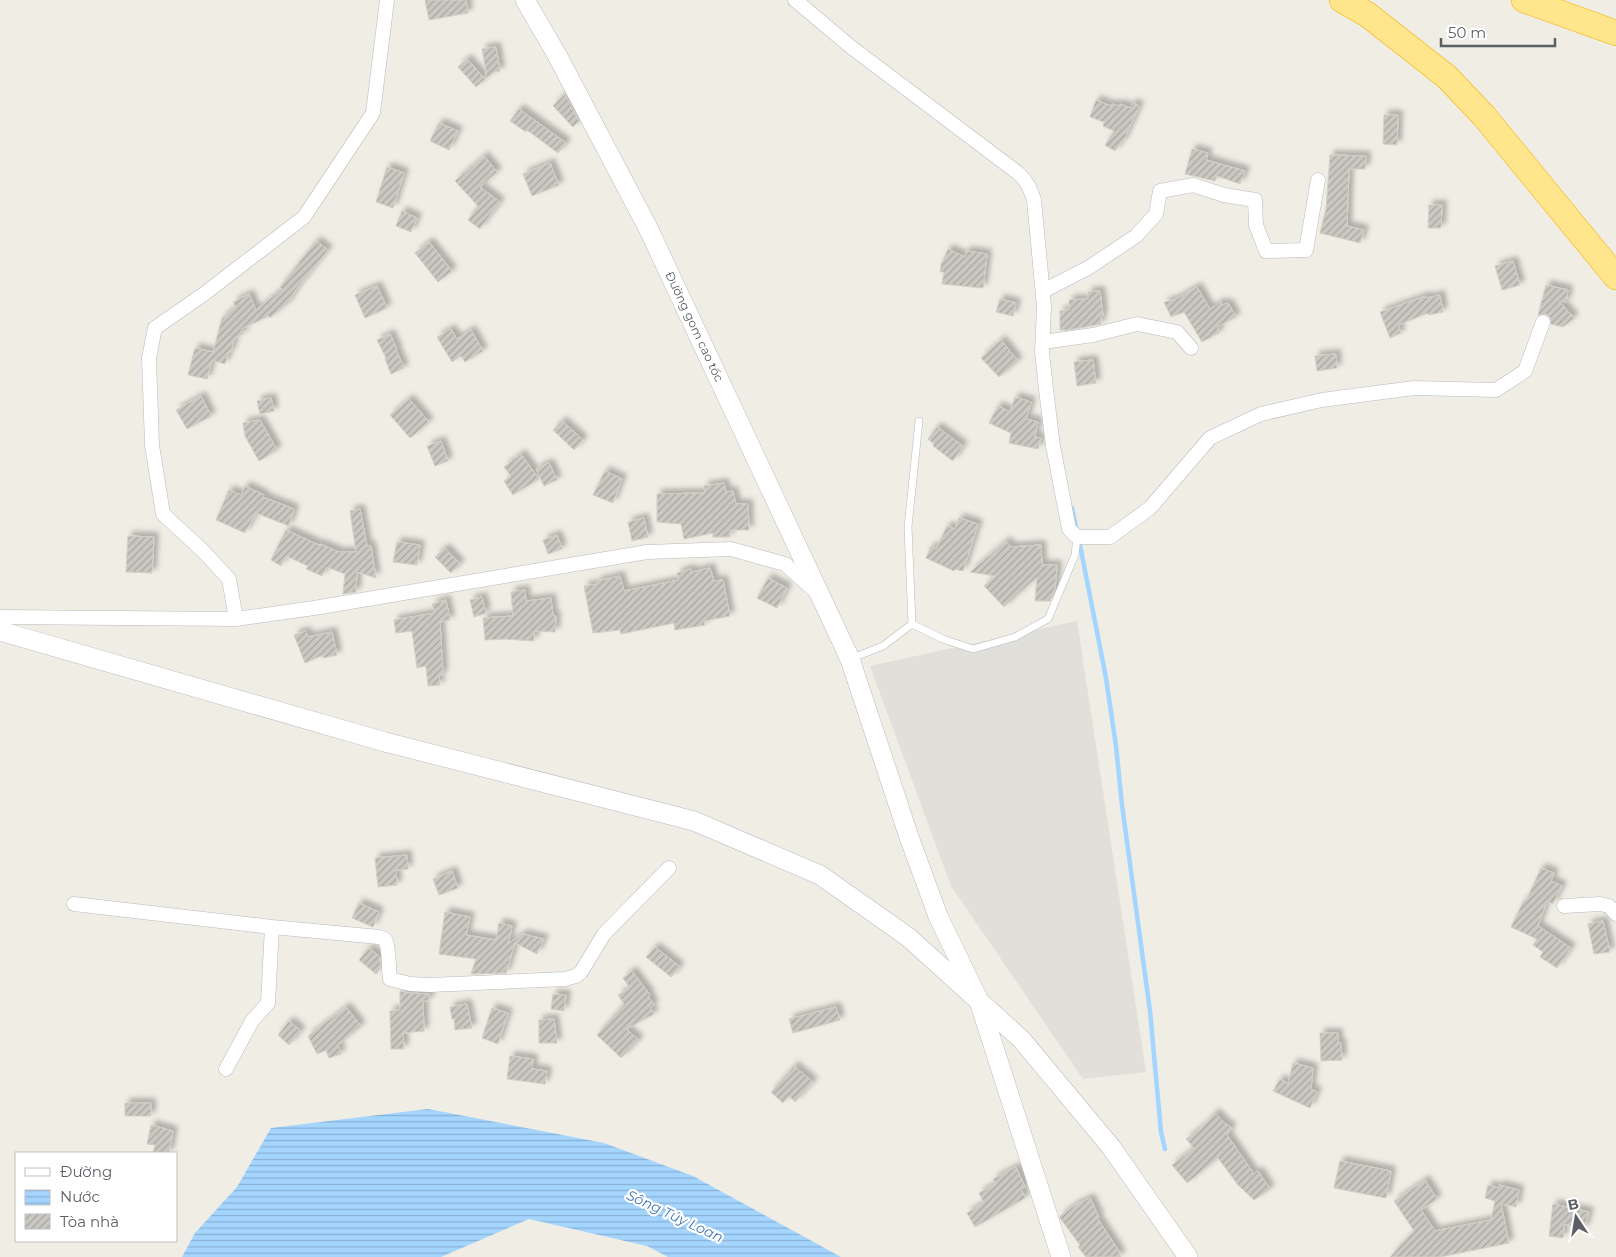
<svg xmlns="http://www.w3.org/2000/svg" width="1616" height="1257" font-family="Montserrat,sans-serif">
	<defs>
		<pattern id="water-rules" width="6" height="5" patternUnits="userSpaceOnUse" patternTransform="scale(1.25)"><rect width="6" height="5" fill="#a4d5ff"/><path d="M0 2.5h6" fill="none" stroke="#89b0d2"/></pattern>
		<pattern id="building-hatch" width="6" height="6" patternUnits="userSpaceOnUse" patternTransform="scale(1.25)"><rect width="6" height="6" fill="#cac8c1"/><path d="M-1 1l2-2M0 6l6-6M5 7l2-2" fill="none" stroke="#a7a6a0"/></pattern>
		<filter id="shadow"><feDropShadow dx="4.5" dy="-4.5" stdDeviation="2.5" flood-color="#0004"/></filter>
	</defs>
	<rect width="100%" height="100%" fill="#efede4"/>
	<path fill="#e0dfd9" d="M 1077,621 L 1146,1072 L 1083,1079 L 951,886 L 870,666 Z"/>
	<path fill="url(#water-rules)" d="M 428,1109 L 604,1143 L 693,1176 L 841,1257 L 668,1257 L 647,1246 L 529,1219 L 441,1257 L 182,1257 L 195,1233 L 237,1187 L 271,1128 Z"/>
	<g fill="none" stroke-linecap="round" stroke-linejoin="round">
		<path stroke="#a4d5ff" stroke-width="4.5" d="M 1072,508 L 1077,532
			M 1079,540 L 1106,678 L 1116,746 L 1122,805 L 1150,1011 L 1161,1132 L 1165,1149"/>
	</g>
	<path fill="url(#building-hatch)" stroke="#d4cfc2" filter="url(#shadow)" d="M 425,0 L 466,0 L 468,13 L 429,20 Z
		M 496,47 L 500,71 L 494,72 L 487,78 L 482,49 Z
		M 467,59 L 485,79 L 476,87 L 458,67 Z
		M 565,94 L 579,121 L 573,127 L 553,106 Z
		M 1096,100 L 1111,106 L 1112,104 L 1119,106 L 1120,104 L 1130,108 L 1133,103 L 1139,106 L 1123,142 L 1122,141 L 1115,151 L 1105,145 L 1114,131 L 1103,126 L 1104,122 L 1090,117 Z
		M 519,109 L 566,143 L 558,153 L 527,130 L 526,132 L 510,121 Z
		M 1384,115 L 1398,115 L 1397,145 L 1383,144 Z
		M 439,123 L 458,131 L 449,150 L 430,141 Z
		M 1192,149 L 1208,153 L 1206,160 L 1245,171 L 1240,184 L 1217,176 L 1215,181 L 1185,174 Z
		M 1330,155 L 1366,156 L 1365,169 L 1349,169 L 1347,226 L 1364,230 L 1360,243 L 1320,233 L 1326,209 Z
		M 484,156 L 497,172 L 480,187 L 500,202 L 480,229 L 468,220 L 478,206 L 455,181 Z
		M 550,163 L 559,185 L 532,196 L 523,174 Z
		M 387,167 L 404,173 L 393,208 L 376,202 Z
		M 1429,205 L 1442,205 L 1441,228 L 1428,228 Z
		M 402,211 L 417,218 L 411,232 L 396,226 Z
		M 316,241 L 328,250 L 295,291 L 288,303 L 270,318 L 269,316 L 241,329 L 244,333 L 234,339 L 231,352 L 229,351 L 225,364 L 212,360 L 207,379 L 188,375 L 195,348 L 213,352 L 222,318 L 236,307 L 233,302 L 249,294 L 256,310 L 282,289 L 280,287 Z
		M 429,242 L 452,271 L 438,282 L 415,253 Z
		M 948,249 L 965,257 L 966,251 L 987,254 L 983,288 L 942,284 L 944,272 L 940,272 L 941,265 Z
		M 1513,261 L 1520,285 L 1502,290 L 1495,266 Z
		M 1546,285 L 1568,290 L 1566,302 L 1559,301 L 1574,318 L 1563,327 L 1551,324 L 1550,317 L 1546,314 L 1538,315 Z
		M 377,286 L 387,308 L 365,318 L 355,295 Z
		M 1197,287 L 1210,309 L 1221,302 L 1223,305 L 1228,303 L 1236,317 L 1217,327 L 1220,332 L 1202,342 L 1184,312 L 1171,317 L 1164,302 L 1174,300 Z
		M 1100,291 L 1103,316 L 1101,316 L 1101,324 L 1069,330 L 1060,330 L 1060,311 L 1069,310 L 1069,300 L 1088,299 L 1088,292 Z
		M 1440,295 L 1443,312 L 1428,315 L 1428,313 L 1398,325 L 1401,333 L 1390,338 L 1380,312 L 1426,296 L 1427,298 Z
		M 1000,299 L 1016,303 L 1013,316 L 996,312 Z
		M 451,329 L 457,339 L 471,330 L 483,351 L 465,362 L 461,356 L 452,362 L 437,337 Z
		M 390,334 L 397,349 L 396,350 L 404,368 L 391,374 L 385,359 L 386,358 L 377,340 Z
		M 1001,340 L 1018,361 L 999,377 L 981,358 Z
		M 1336,354 L 1337,368 L 1317,371 L 1315,356 Z
		M 1093,360 L 1096,383 L 1077,386 L 1074,362 Z
		M 201,396 L 211,416 L 187,429 L 176,410 Z
		M 1015,397 L 1031,402 L 1026,419 L 1038,422 L 1035,435 L 1035,437 L 1041,438 L 1038,449 L 1009,443 L 1011,433 L 989,423 L 998,406 L 1010,412 Z
		M 271,398 L 274,411 L 260,414 L 257,401 Z
		M 409,399 L 429,422 L 410,438 L 390,415 Z
		M 260,420 L 277,450 L 259,461 L 245,436 L 243,423 Z
		M 562,421 L 583,440 L 574,450 L 553,430 Z
		M 937,427 L 963,446 L 953,461 L 933,446 L 934,444 L 928,439 Z
		M 441,441 L 448,461 L 435,466 L 427,446 Z
		M 521,454 L 539,479 L 513,495 L 504,481 L 511,476 L 504,467 Z
		M 549,463 L 557,480 L 544,486 L 536,469 Z
		M 605,471 L 622,479 L 613,503 L 593,495 Z
		M 724,483 L 726,492 L 733,491 L 736,504 L 748,504 L 749,530 L 730,530 L 730,537 L 713,537 L 713,533 L 684,539 L 681,524 L 657,522 L 657,494 L 705,493 L 704,486 Z
		M 245,486 L 264,495 L 263,497 L 294,509 L 289,526 L 256,513 L 245,533 L 216,520 L 229,490 L 241,495 Z
		M 360,509 L 367,546 L 371,546 L 376,578 L 357,572 L 356,592 L 343,594 L 345,574 L 327,567 L 322,576 L 306,569 L 308,566 L 286,556 L 281,566 L 271,560 L 286,530 L 319,545 L 320,544 L 339,552 L 356,552 L 350,511 Z
		M 644,518 L 648,537 L 632,541 L 628,522 Z
		M 959,518 L 978,524 L 963,571 L 955,569 L 954,571 L 926,558 L 931,546 L 936,549 L 947,526 L 955,529 Z
		M 557,535 L 562,549 L 548,554 L 543,540 Z
		M 128,536 L 154,537 L 152,573 L 126,572 Z
		M 1006,541 L 1011,547 L 1041,545 L 1042,565 L 1057,565 L 1055,589 L 1050,601 L 1035,601 L 1037,577 L 1004,607 L 984,586 L 995,576 L 970,572 Z
		M 397,542 L 420,545 L 417,565 L 393,562 Z
		M 445,548 L 460,564 L 451,573 L 435,557 Z
		M 710,568 L 714,581 L 723,580 L 730,616 L 704,621 L 705,625 L 675,630 L 674,623 L 621,634 L 620,630 L 593,633 L 584,586 L 598,584 L 597,581 L 620,576 L 624,591 L 679,580 L 677,573 L 691,569 L 692,572 Z
		M 768,578 L 787,588 L 777,608 L 757,598 Z
		M 525,590 L 526,601 L 551,598 L 553,616 L 556,616 L 555,632 L 534,631 L 534,641 L 505,639 L 485,640 L 483,618 L 513,616 L 511,592 Z
		M 482,597 L 486,613 L 474,617 L 470,600 Z
		M 446,600 L 450,620 L 440,622 L 443,675 L 439,675 L 440,685 L 428,686 L 426,666 L 417,668 L 412,631 L 396,633 L 394,620 L 435,613 L 432,604 Z
		M 306,631 L 308,637 L 332,632 L 337,655 L 323,658 L 323,655 L 305,663 L 294,635 Z
		M 407,855 L 408,869 L 396,870 L 397,885 L 378,887 L 375,858 Z
		M 1541,868 L 1554,873 L 1551,881 L 1562,886 L 1553,904 L 1547,901 L 1538,926 L 1571,948 L 1557,968 L 1540,957 L 1543,952 L 1533,945 L 1537,939 L 1511,927 L 1524,900 L 1526,901 Z
		M 452,871 L 458,888 L 439,895 L 433,879 Z
		M 359,903 L 379,912 L 373,927 L 352,918 Z
		M 445,912 L 470,917 L 466,935 L 496,940 L 499,923 L 512,926 L 508,944 L 523,934 L 544,939 L 537,954 L 515,943 L 506,973 L 471,974 L 476,959 L 439,954 Z
		M 1603,921 L 1610,952 L 1594,954 L 1588,924 Z
		M 655,947 L 680,967 L 671,977 L 646,957 Z
		M 369,948 L 380,957 L 380,969 L 376,974 L 359,960 Z
		M 632,971 L 650,995 L 648,996 L 654,1005 L 650,1008 L 654,1014 L 626,1029 L 639,1040 L 621,1058 L 597,1035 L 624,1004 L 618,995 L 630,988 L 623,978 Z
		M 400,991 L 409,993 L 429,994 L 429,1001 L 423,1001 L 424,1031 L 403,1033 L 404,1049 L 391,1049 L 390,1011 L 400,1010 Z
		M 553,994 L 566,995 L 564,1011 L 551,1009 Z
		M 467,1004 L 472,1028 L 455,1030 L 454,1019 L 452,1019 L 450,1007 Z
		M 346,1007 L 361,1026 L 338,1045 L 341,1054 L 329,1058 L 326,1050 L 317,1054 L 308,1036 Z
		M 836,1007 L 840,1020 L 793,1033 L 789,1019 Z
		M 492,1008 L 508,1013 L 498,1044 L 482,1038 Z
		M 554,1019 L 557,1043 L 539,1043 L 539,1020 Z
		M 289,1021 L 301,1031 L 289,1045 L 278,1035 Z
		M 1320,1033 L 1338,1033 L 1338,1043 L 1341,1043 L 1342,1060 L 1321,1061 Z
		M 510,1056 L 533,1059 L 532,1069 L 547,1071 L 545,1084 L 507,1079 Z
		M 1293,1063 L 1313,1068 L 1311,1089 L 1317,1092 L 1310,1108 L 1273,1091 L 1280,1079 L 1288,1084 Z
		M 794,1066 L 813,1082 L 795,1102 L 789,1096 L 783,1103 L 771,1092 Z
		M 125,1103 L 151,1103 L 151,1116 L 125,1116 Z
		M 1215,1113 L 1226,1124 L 1232,1128 L 1227,1135 L 1254,1174 L 1258,1171 L 1270,1189 L 1254,1200 L 1238,1185 L 1218,1158 L 1187,1183 L 1172,1165 L 1194,1148 L 1186,1139 L 1202,1127 Z
		M 151,1125 L 173,1131 L 169,1153 L 153,1153 L 155,1145 L 147,1144 Z
		M 1340,1161 L 1391,1171 L 1386,1198 L 1334,1188 Z
		M 1016,1167 L 1025,1187 L 1021,1189 L 1025,1198 L 975,1227 L 967,1213 L 984,1203 L 979,1193 L 996,1184 L 993,1179 Z
		M 1425,1180 L 1437,1199 L 1421,1210 L 1435,1231 L 1491,1220 L 1495,1201 L 1485,1198 L 1488,1185 L 1498,1188 L 1499,1185 L 1519,1190 L 1516,1207 L 1501,1204 L 1509,1243 L 1440,1257 L 1390,1257 L 1414,1231 L 1394,1201 Z
		M 1090,1198 L 1099,1217 L 1097,1218 L 1117,1248 L 1121,1257 L 1086,1257 L 1078,1247 L 1080,1245 L 1060,1218 L 1060,1216 L 1075,1205 Z
		M 1553,1204 L 1589,1212 L 1584,1229 L 1564,1224 L 1563,1238 L 1549,1236 Z"/>
	<g fill="none" stroke-linecap="round" stroke-linejoin="round">
		<g stroke="#b7babf" stroke-width="8">
			<path id="lane" d="M 912,624 L 908,527 L 919,421
				M 850,659 L 883,646 L 912,624 L 943,639 L 973,649 L 1015,637 L 1048,619 L 1075,555 L 1077,537"/>
		</g>
		<g stroke="#b7babf" stroke-width="15">
			<path id="street" d="M 795,0 L 851,47 L 1018,173 C 1027,181 1030,188 1034,200 L 1044,306 L 1042,352 L 1046,389 L 1053,446 L 1069,529 L 1077,537 L 1110,537 L 1150,508 L 1210,438 L 1261,414 L 1322,400 L 1414,388 L 1496,390 L 1525,371 L 1543,322
				M 1043,291 L 1088,268 L 1136,236 L 1156,214 L 1160,191 L 1193,185 L 1224,195 L 1255,200 L 1256,225 L 1266,251 L 1306,250 L 1318,180
				M 1043,342 L 1093,335 L 1137,324 L 1177,332 L 1191,348
				M 0,617 L 236,619 L 314,608 L 647,552 L 731,549 L 785,564 L 815,591
				M 236,619 L 229,579 L 203,551 L 163,514 L 152,445 L 149,358 L 155,328 L 204,294 L 304,217 L 373,113 L 387,0
				M 74,904 L 272,927 L 379,937 L 385,939 C 390,950 388,966 390,979 L 410,984 L 430,985 L 565,979 L 576,976 L 581,972 L 604,934 L 669,868
				M 1564,906 L 1600,904 L 1609,906 L 1616,914
				M 226,1069 L 252,1021 L 268,1003 L 272,927"/>
		</g>
		<g stroke="#b8bbc1" stroke-width="20">
			<g id="secondary">
				<path id="s1" d="M 525,0 L 557,55 L 648,228 L 850,659"/>
				<path d="M 0,631 L 385,742 L 694,821 L 820,875 L 908,937 L 1021,1039 L 1111,1147 L 1188,1257"/>
				<path d="M 845,649 L 850,659 L 909,837 L 938,916 L 979,1001 L 1061,1257"/>
			</g>
		</g>
		<g stroke="#f3ae00" stroke-width="26">
			<path id="highway" d="M 1342,0 L 1368,15 L 1447,77 L 1484,116 L 1616,277
				M 1524,0 L 1616,33"/>
		</g>
		<use href="#lane" stroke="#fff" stroke-width="7"/>
		<use href="#street" stroke="#fff" stroke-width="14"/>
		<use href="#secondary" stroke="#fff" stroke-width="19"/>
		<use href="#highway" stroke="#ffe58b" stroke-width="25"/>
	</g>
	<g text-anchor="middle" stroke-width="4.5" stroke-linejoin="round" paint-order="stroke">
		<g font-size="12" fill="#5c6065" stroke="#fff">
			<text dy="4" stroke="none"><textPath href="#s1" startOffset="368">Đường gom cao tốc</textPath></text>
		</g>
		<g font-size="14" font-style="italic" fill="#3c74b6" stroke="#fff">
			<text transform="translate(675 1216) rotate(25)" y="5">Sông Túy Loan</text>
		</g>
	</g>
	<rect x="15" y="1152" width="162" height="90" fill="#ffffff" stroke="#bebfc1"/>
	<rect x="25" y="1168" width="25" height="8" fill="#ffffff" stroke="#bebfc1"/>
	<text x="60" y="1177" font-size="15" fill="#5c6065">Đường</text>
	<rect x="25" y="1190" width="25" height="15" fill="url(#water-rules)" stroke="#bebfc1"/>
	<text x="60" y="1202" font-size="15" fill="#5c6065">Nước</text>
	<rect x="25" y="1214" width="25" height="15" fill="url(#building-hatch)" stroke="#bebfc1"/>
	<text x="60" y="1227" font-size="15" fill="#5c6065">Tòa nhà</text>
	<g transform="translate(1576 1217) rotate(348)" stroke="#ffffff" stroke-width="4" paint-order="stroke">
	<path d="M0-4L9 19L0 12L-9 19Z" fill="#5c6065"/>
	<text y="-8" font-size="14" font-weight="bold" text-anchor="middle" fill="#5c6065">B</text>
	</g>
	<path d="M1441 38v8h114v-8" fill="none" stroke="#5c6065" stroke-width="2.5"/>
	<text x="1448" y="38" font-size="15" fill="#5c6065" stroke="#ffffff" stroke-width="4" paint-order="stroke">50 m</text>
</svg>
